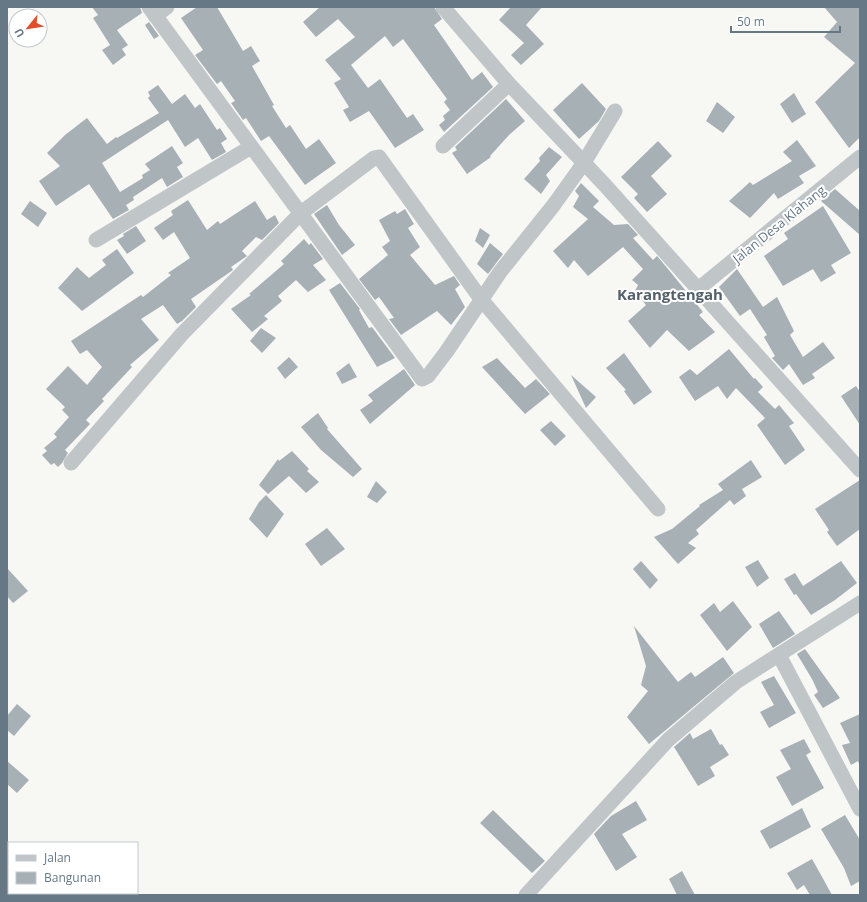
<svg xmlns="http://www.w3.org/2000/svg" width="867" height="902" font-family="'Open Sans',sans-serif">
	<rect width="100%" height="100%" fill="#f7f7f4"/>
	<path fill="#a7b0b5" d="M 92,7 L 140,7 L 142,13 L 117,30 L 128,45 L 122,49 L 126,55 L 113,65 L 102,50 L 110,45 L 93,18 L 98,15 Z
		M 197,7 L 217,7 L 243,51 L 251,46 L 260,61 L 252,66 L 274,105 L 272,106 L 286,128 L 290,125 L 306,149 L 319,139 L 336,163 L 305,185 L 269,136 L 261,141 L 246,118 L 243,120 L 231,103 L 235,101 L 221,81 L 217,84 L 195,55 L 203,50 L 181,18 Z
		M 320,7 L 434,7 L 442,19 L 434,25 L 472,80 L 482,72 L 493,87 L 444,132 L 439,125 L 445,120 L 443,116 L 450,110 L 444,102 L 447,99 L 403,39 L 393,47 L 385,36 L 351,65 L 368,88 L 380,79 L 407,118 L 413,114 L 424,130 L 395,148 L 369,111 L 350,122 L 343,110 L 349,107 L 334,83 L 341,79 L 325,60 L 355,37 L 338,19 L 316,37 L 303,22 Z
		M 511,7 L 542,7 L 526,25 L 544,44 L 521,65 L 511,55 L 524,43 L 499,20 Z
		M 824,7 L 860,7 L 860,137 L 849,148 L 815,102 L 855,63 L 824,37 L 837,22 Z
		M 149,22 L 159,36 L 154,39 L 145,25 Z
		M 582,83 L 606,109 L 599,121 L 579,139 L 553,110 Z
		M 158,85 L 172,104 L 185,94 L 195,108 L 200,104 L 217,130 L 220,128 L 227,139 L 221,143 L 226,152 L 212,160 L 198,138 L 185,147 L 168,120 L 102,163 L 120,192 L 143,178 L 142,175 L 150,170 L 145,164 L 172,146 L 183,163 L 177,167 L 183,177 L 167,187 L 162,178 L 133,197 L 134,200 L 126,205 L 129,210 L 113,219 L 89,184 L 56,206 L 39,181 L 60,166 L 47,153 L 65,135 L 87,118 L 107,144 L 116,137 L 117,138 L 159,113 L 148,98 L 150,96 L 148,92 Z
		M 794,93 L 806,114 L 792,123 L 780,104 Z
		M 506,99 L 525,121 L 509,135 L 490,156 L 491,157 L 467,174 L 452,153 L 457,150 L 455,147 Z
		M 717,102 L 735,117 L 723,133 L 706,121 Z
		M 797,140 L 816,166 L 799,176 L 804,183 L 778,199 L 774,193 L 750,218 L 729,201 L 750,182 L 753,185 L 792,161 L 783,152 Z
		M 658,141 L 672,156 L 651,176 L 667,194 L 647,212 L 634,198 L 638,194 L 621,177 Z
		M 549,147 L 562,157 L 546,175 L 550,181 L 541,194 L 524,179 L 540,161 L 539,158 Z
		M 581,183 L 599,201 L 593,207 L 614,225 L 628,224 L 638,235 L 633,238 L 653,260 L 657,256 L 668,269 L 703,312 L 699,315 L 715,332 L 689,351 L 667,330 L 650,348 L 628,321 L 646,305 L 635,291 L 638,285 L 632,280 L 643,269 L 623,247 L 588,276 L 574,260 L 568,268 L 553,251 L 588,219 L 573,207 L 579,196 L 575,191 Z
		M 835,189 L 860,211 L 860,235 L 821,201 Z
		M 188,200 L 207,230 L 218,221 L 220,224 L 255,201 L 267,220 L 275,215 L 279,223 L 262,240 L 256,237 L 242,251 L 247,256 L 231,267 L 233,270 L 191,299 L 196,307 L 182,321 L 177,324 L 163,305 L 141,319 L 159,340 L 130,365 L 132,367 L 102,399 L 104,401 L 86,420 L 90,424 L 65,450 L 68,453 L 62,463 L 58,467 L 54,463 L 51,465 L 42,455 L 47,451 L 44,448 L 57,437 L 54,434 L 69,417 L 62,410 L 65,407 L 46,389 L 68,366 L 87,385 L 102,367 L 87,350 L 80,354 L 71,341 L 141,295 L 143,297 L 171,275 L 168,273 L 190,258 L 174,232 L 163,240 L 154,228 L 173,215 L 171,211 Z
		M 30,201 L 47,213 L 38,227 L 21,214 Z
		M 327,205 L 339,225 L 355,245 L 342,255 L 314,214 Z
		M 823,206 L 851,253 L 831,265 L 836,273 L 821,282 L 813,269 L 783,286 L 764,256 L 788,239 L 784,233 Z
		M 405,209 L 414,224 L 408,228 L 420,247 L 410,255 L 435,285 L 454,276 L 460,285 L 455,289 L 465,307 L 451,325 L 437,311 L 401,335 L 389,319 L 394,318 L 379,297 L 375,300 L 359,279 L 388,255 L 382,247 L 390,241 L 379,220 L 395,211 L 397,214 Z
		M 136,226 L 146,241 L 127,254 L 117,240 L 124,236 L 123,234 Z
		M 480,228 L 490,235 L 483,248 L 475,241 Z
		M 304,239 L 309,245 L 311,243 L 323,259 L 313,265 L 326,280 L 308,292 L 296,280 L 278,296 L 282,301 L 264,316 L 268,319 L 252,332 L 231,309 L 251,295 L 249,294 L 284,264 L 281,261 Z
		M 490,243 L 503,254 L 488,274 L 477,264 Z
		M 117,249 L 134,273 L 82,311 L 58,288 L 77,267 L 89,278 L 106,265 L 102,260 Z
		M 737,269 L 763,307 L 777,297 L 794,331 L 790,335 L 803,357 L 823,342 L 835,358 L 812,374 L 815,378 L 803,385 L 789,364 L 783,370 L 772,358 L 775,356 L 764,337 L 767,335 L 750,309 L 740,316 L 719,287 Z
		M 340,283 L 360,309 L 359,310 L 369,328 L 372,327 L 395,358 L 377,367 L 329,290 Z
		M 261,328 L 276,338 L 262,353 L 250,341 Z
		M 729,349 L 754,379 L 755,378 L 763,387 L 758,392 L 775,409 L 779,405 L 794,423 L 789,426 L 805,450 L 785,465 L 757,425 L 765,418 L 736,388 L 727,399 L 718,386 L 695,401 L 679,377 L 690,369 L 697,375 Z
		M 624,353 L 652,392 L 634,405 L 624,391 L 626,390 L 606,368 Z
		M 289,357 L 298,367 L 285,379 L 277,368 Z
		M 497,358 L 525,388 L 536,379 L 550,394 L 525,414 L 482,367 Z
		M 349,363 L 357,377 L 342,384 L 336,373 Z
		M 404,369 L 415,385 L 370,424 L 360,410 L 373,401 L 368,395 Z
		M 571,375 L 596,397 L 586,408 Z
		M 856,386 L 860,392 L 860,425 L 841,396 Z
		M 318,413 L 328,428 L 327,429 L 362,469 L 353,477 L 321,450 L 301,427 Z
		M 551,421 L 566,436 L 555,446 L 540,430 Z
		M 292,451 L 309,469 L 307,471 L 319,482 L 306,493 L 289,476 L 268,494 L 259,485 L 278,459 L 279,461 Z
		M 751,460 L 762,477 L 742,489 L 746,496 L 734,505 L 730,500 L 696,530 L 699,534 L 688,543 L 696,548 L 678,564 L 654,537 L 672,529 L 700,506 L 699,505 L 723,490 L 718,484 Z
		M 860,480 L 860,529 L 837,546 L 827,532 L 829,530 L 815,509 Z
		M 376,481 L 387,492 L 377,503 L 367,497 Z
		M 266,495 L 284,514 L 267,538 L 249,519 L 259,502 Z
		M 327,528 L 345,549 L 321,566 L 305,544 Z
		M 758,560 L 769,578 L 757,587 L 745,567 Z
		M 641,561 L 658,580 L 650,589 L 633,569 Z
		M 841,561 L 857,583 L 835,600 L 811,615 L 796,594 L 794,595 L 784,579 L 795,573 L 803,586 Z
		M 7,568 L 28,591 L 13,603 L 7,596 Z
		M 733,601 L 752,627 L 727,651 L 700,615 L 714,603 L 720,612 Z
		M 779,611 L 795,634 L 773,648 L 759,624 Z
		M 634,626 L 678,682 L 691,672 L 695,677 L 723,657 L 734,673 L 649,744 L 627,717 L 648,691 L 641,685 L 646,666 Z
		M 805,649 L 840,698 L 823,708 L 814,695 L 818,692 L 812,679 L 797,654 Z
		M 774,676 L 796,713 L 769,728 L 760,712 L 774,705 L 761,682 Z
		M 17,704 L 31,716 L 14,736 L 7,730 L 7,716 Z
		M 860,714 L 860,766 L 858,761 L 851,765 L 842,745 L 850,743 L 840,723 Z
		M 711,729 L 720,745 L 722,744 L 729,755 L 710,767 L 715,776 L 698,786 L 674,747 L 690,733 L 693,739 Z
		M 804,739 L 811,752 L 806,755 L 824,788 L 792,806 L 776,777 L 791,769 L 780,750 Z
		M 7,761 L 29,780 L 17,793 L 7,784 Z
		M 636,801 L 647,820 L 622,834 L 637,857 L 616,871 L 594,834 L 611,816 Z
		M 802,808 L 811,827 L 770,849 L 760,831 Z
		M 493,810 L 545,861 L 532,873 L 480,823 Z
		M 845,815 L 860,840 L 860,881 L 851,886 L 844,868 L 821,829 Z
		M 812,859 L 821,875 L 832,895 L 810,895 L 804,885 L 797,890 L 787,873 Z
		M 682,871 L 695,895 L 677,895 L 669,879 Z"/>
	<g fill="none" stroke-linecap="round" stroke-linejoin="round">
		<path stroke="#c0c5c8" stroke-width="15" d="M 149,7 L 422,379 L 428,376 L 447,351 L 500,272 L 553,206 L 583,164 L 615,111
			M 443,7 L 509,84 L 604,184 L 860,470
			M 155,16 L 167,7
			M 443,146 L 509,84
			M 96,240 L 251,147
			M 697,290 L 860,157
			M 71,463 L 182,334 L 301,213 L 374,158 L 379,157 L 481,299 L 658,509
			M 779,655 L 860,809
			M 526,895 L 668,740 L 736,682 L 860,603"/>
	</g>
	<g text-anchor="middle" stroke-width="4" stroke-linejoin="round" paint-order="stroke">
		<g font-size="13" fill="#667885" stroke="#fff">
			<text transform="translate(779 224) rotate(-39)" y="5">Jalan Desa Klahang</text>
		</g>
		<g font-size="15" font-weight="bold" fill="#54616a" stroke="#fff">
			<text x="670" y="300">Karangtengah</text>
		</g>
	</g>
	<rect width="867" height="902" fill="none" stroke="#667885" stroke-width="16"/>
	<rect x="8" y="842" width="130" height="52" fill="#ffffff" stroke="#c2c9ce"/>
	<rect x="16" y="855" width="20" height="6" fill="#c0c5c8" stroke="#c2c9ce"/>
	<text x="44" y="862" font-size="12" fill="#667885">Jalan</text>
	<rect x="16" y="872" width="20" height="12" fill="#a7b0b5" stroke="#c2c9ce"/>
	<text x="44" y="882" font-size="12" fill="#667885">Bangunan</text>
	<g transform="translate(28 28) rotate(240)"><circle r="19" fill="#ffffff" stroke="#c2c9ce"/>
	<path d="M0-3L7 15L0 10L-7 15Z" fill="#e24e29"/>
	<text y="-6" font-size="11" font-weight="bold" text-anchor="middle" fill="#667885">U</text>
	</g>
	<path d="M731 26v6h109v-6" fill="none" stroke="#667885" stroke-width="2"/>
	<text x="737" y="26" font-size="12" fill="#667885" stroke="#ffffff" stroke-width="3" paint-order="stroke">50 m</text>
</svg>
